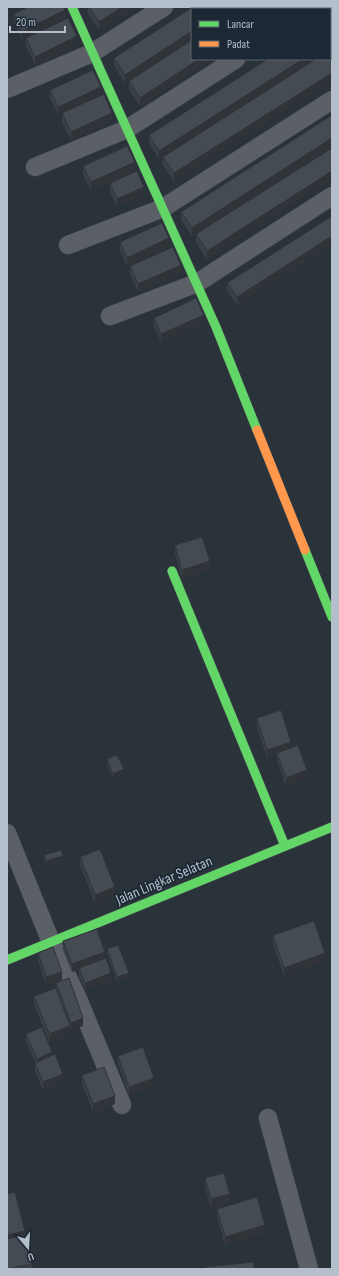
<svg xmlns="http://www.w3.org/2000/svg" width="339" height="1276" font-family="'Sofia Sans Condensed',sans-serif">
	<rect width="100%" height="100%" fill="#2a323a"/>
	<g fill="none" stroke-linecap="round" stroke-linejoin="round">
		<g stroke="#494e54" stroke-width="19">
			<path id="street" d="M 7,89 L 92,53 L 164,7
				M 35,167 L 127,129 L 236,59
				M 68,245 L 163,208 L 332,100
				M 110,316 L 197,283 L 332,196
				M 7,833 L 51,942 L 78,999 L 122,1105
				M 268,1118 L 309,1269"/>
		</g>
		<g stroke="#494e54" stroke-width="10">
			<path id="fast" d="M 72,7 L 216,327 L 257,430
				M 305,550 L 332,617
				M 172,571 L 285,846
				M 7,960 L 332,827"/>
		</g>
		<g stroke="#494e54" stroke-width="10">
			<path id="slow" d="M 257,430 L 305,550"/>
		</g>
		<use href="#street" stroke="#5b6067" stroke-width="18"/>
		<use href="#fast" stroke="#63d668" stroke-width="9"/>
		<use href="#slow" stroke="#ff974d" stroke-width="9"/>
	</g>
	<path fill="#3a4047" d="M 88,7 L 134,7 L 99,30 L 88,14 Z
		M 193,7 L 242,7 L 239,9 L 192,9 L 192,40 L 125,83 L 114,66 L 114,58 Z
		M 324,7 L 332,7 L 332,20 L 330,17 L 330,9 L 325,9 Z
		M 14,14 L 65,19 L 22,39 L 14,22 Z
		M 26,38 L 77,44 L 35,65 L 26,47 Z
		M 332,49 L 174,182 L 163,165 L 163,157 Z
		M 192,59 L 212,59 L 140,106 L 129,90 L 129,81 Z
		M 316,59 L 159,159 L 149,143 L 149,135 Z
		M 50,90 L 101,95 L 112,121 L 71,140 L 62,122 L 62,113 L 78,106 L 58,115 L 50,98 Z
		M 332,115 L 332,146 L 192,236 L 181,220 L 181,212 Z
		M 332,148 L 207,259 L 196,243 L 196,234 Z
		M 83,166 L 135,171 L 91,191 L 83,174 Z
		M 110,183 L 144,195 L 117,207 L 110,192 Z
		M 332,216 L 332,244 L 237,305 L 227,291 L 227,283 Z
		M 120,242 L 169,247 L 127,266 L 120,250 Z
		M 130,266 L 181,273 L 138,292 L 130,274 Z
		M 154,318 L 204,323 L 161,342 L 154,326 Z
		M 175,545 L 210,569 L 182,578 L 175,554 Z
		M 257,718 L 291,748 L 307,778 L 286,786 L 277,761 L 277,755 L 267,758 L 257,726 Z
		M 107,759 L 124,773 L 113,778 L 107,764 Z
		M 44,855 L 63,860 L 46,866 L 44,859 Z
		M 80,857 L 115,896 L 95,903 L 80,865 Z
		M 273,935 L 325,961 L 284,976 L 273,943 Z
		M 63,941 L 105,958 L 111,981 L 85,991 L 79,976 L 79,970 L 72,972 L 63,950 Z
		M 107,949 L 129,977 L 117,982 L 107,954 Z
		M 38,953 L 62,980 L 46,985 L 38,961 Z
		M 56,983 L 83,1026 L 71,1031 L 70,1027 L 70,1034 L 49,1042 L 34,1004 L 34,996 L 56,990 Z
		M 26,1034 L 52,1055 L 63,1082 L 43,1090 L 35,1071 L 35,1062 L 26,1042 Z
		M 118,1056 L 154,1086 L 129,1095 L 118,1064 Z
		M 82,1075 L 115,1104 L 93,1112 L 82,1083 Z
		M 205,1178 L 230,1202 L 211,1208 L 205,1186 Z
		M 217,1209 L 265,1233 L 225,1245 L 217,1217 Z
		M 25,1235 L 32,1264 L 32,1269 L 7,1269 Z"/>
	<path fill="#303439" d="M 122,7 L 134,7 L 99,30 L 99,22 Z
		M 230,7 L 242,7 L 239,9 L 226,9 Z
		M 279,7 L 291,7 L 288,9 L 276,9 Z
		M 65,10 L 65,19 L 22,39 L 22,31 Z
		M 192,31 L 192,40 L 125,83 L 125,75 Z
		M 77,36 L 77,44 L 35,65 L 35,57 Z
		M 332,40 L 332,49 L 330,50 L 330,42 Z
		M 199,59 L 212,59 L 140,106 L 140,98 Z
		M 303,59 L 316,59 L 159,159 L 159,151 Z
		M 332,73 L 332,81 L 174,182 L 174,173 Z
		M 101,87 L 101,96 L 58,115 L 58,107 Z
		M 112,113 L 112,121 L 71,140 L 71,132 Z
		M 332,138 L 332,146 L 192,236 L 192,228 Z
		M 135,162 L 135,171 L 91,191 L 91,182 Z
		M 332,171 L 332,179 L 207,259 L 207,251 Z
		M 144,187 L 144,195 L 117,207 L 117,199 Z
		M 332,236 L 332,244 L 237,305 L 237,297 Z
		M 169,238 L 169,247 L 127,266 L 127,258 Z
		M 181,265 L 181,273 L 138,292 L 138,284 Z
		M 204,315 L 204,323 L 161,342 L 161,334 Z
		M 210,561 L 210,569 L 182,578 L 182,570 Z
		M 291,742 L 291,750 L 277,753 L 277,755 L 267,758 L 267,750 Z
		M 124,769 L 124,773 L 113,778 L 113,774 Z
		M 307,770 L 307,778 L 286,786 L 286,778 Z
		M 63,856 L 63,860 L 46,866 L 46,861 Z
		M 115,887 L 115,896 L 95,903 L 95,895 Z
		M 105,952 L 105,960 L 79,968 L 79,970 L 72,972 L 72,964 Z
		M 325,953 L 325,961 L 284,976 L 284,968 Z
		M 62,972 L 62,980 L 46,985 L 46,977 Z
		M 111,973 L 111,981 L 85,991 L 85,983 Z
		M 129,973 L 129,977 L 117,982 L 117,977 Z
		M 83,1018 L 83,1026 L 71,1031 L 71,1023 Z
		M 70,1026 L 70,1034 L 49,1042 L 49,1034 Z
		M 52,1052 L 52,1060 L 37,1067 L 37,1059 Z
		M 63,1074 L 63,1082 L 43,1090 L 43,1082 Z
		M 154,1078 L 154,1086 L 129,1095 L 129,1087 Z
		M 115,1096 L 115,1104 L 93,1112 L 93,1104 Z
		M 230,1194 L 230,1202 L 211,1208 L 211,1199 Z
		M 265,1225 L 265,1233 L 225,1245 L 225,1237 Z
		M 25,1231 L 25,1239 L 7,1244 L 7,1235 Z"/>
	<path fill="#444b52" stroke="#303439" d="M 28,7 L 63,7 L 65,10 L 22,31 L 14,14 Z
		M 89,7 L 122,7 L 99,22 Z
		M 193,7 L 230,7 L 226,9 L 192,9 L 192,31 L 125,75 L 114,58 Z
		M 243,7 L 279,7 L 276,9 L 240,9 Z
		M 329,7 L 332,7 L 332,12 Z
		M 68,18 L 77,36 L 35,57 L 26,38 Z
		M 330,25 L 332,28 L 332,40 L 330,42 Z
		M 192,40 L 192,59 L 199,59 L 140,98 L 129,81 Z
		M 332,49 L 332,73 L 174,173 L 163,157 L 316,59 L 330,59 L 330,50 Z
		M 268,59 L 303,59 L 159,151 L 149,135 Z
		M 93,70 L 101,87 L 58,107 L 50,90 Z
		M 104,94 L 112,113 L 71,132 L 62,113 Z
		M 332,115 L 332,138 L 192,228 L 181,212 Z
		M 127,146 L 135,162 L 91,182 L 83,166 Z
		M 332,148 L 332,171 L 207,251 L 196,234 Z
		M 137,171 L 144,187 L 117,199 L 110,183 Z
		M 332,216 L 332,236 L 237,297 L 227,283 Z
		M 162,223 L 169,238 L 127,258 L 120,242 Z
		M 173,247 L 181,265 L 138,284 L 130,266 Z
		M 196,298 L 204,315 L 161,334 L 154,318 Z
		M 202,537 L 210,561 L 182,570 L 175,545 Z
		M 281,710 L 291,742 L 267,750 L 257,718 Z
		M 298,745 L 307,770 L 286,778 L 277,753 Z
		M 117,755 L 124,769 L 113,774 L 107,759 Z
		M 100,849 L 115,887 L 95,895 L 80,857 Z
		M 61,850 L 63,856 L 46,861 L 44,855 Z
		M 314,921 L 325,953 L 284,968 L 273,935 Z
		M 97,929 L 105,952 L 72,964 L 63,941 Z
		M 118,945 L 129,973 L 117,977 L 107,949 Z
		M 53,947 L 62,972 L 46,977 L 38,953 Z
		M 106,958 L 111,973 L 85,983 L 79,968 Z
		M 69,978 L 83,1018 L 71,1023 L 56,983 Z
		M 56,988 L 70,1026 L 49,1034 L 34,996 Z
		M 42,1027 L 52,1052 L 37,1059 L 26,1034 Z
		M 143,1047 L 154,1078 L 129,1087 L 118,1056 Z
		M 55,1054 L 63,1074 L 43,1082 L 35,1063 Z
		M 104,1067 L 115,1096 L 93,1104 L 82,1075 Z
		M 224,1173 L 230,1194 L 211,1199 L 205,1178 Z
		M 15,1192 L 25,1231 L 7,1235 L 7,1194 Z
		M 257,1197 L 265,1225 L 225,1237 L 217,1209 Z
		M 27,1235 L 32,1264 L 7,1269 L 7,1239 Z
		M 254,1262 L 254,1269 L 206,1269 L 205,1267 Z"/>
	<g text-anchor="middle" stroke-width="3.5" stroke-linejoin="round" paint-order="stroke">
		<g font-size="15" fill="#b5becb" stroke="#1d2835">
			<text transform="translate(164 880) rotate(-23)" y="5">Jalan Lingkar Selatan</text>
		</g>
	</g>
	<rect width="339" height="1276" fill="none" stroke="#b5becb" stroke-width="16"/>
	<rect x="191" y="8" width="140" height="52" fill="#1d2835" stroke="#5a6471"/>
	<rect x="199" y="21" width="20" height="6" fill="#63d668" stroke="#5a6471"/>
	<text x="227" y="28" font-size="12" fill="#b5becb">Lancar</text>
	<rect x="199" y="41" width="20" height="6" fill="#ff974d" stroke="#5a6471"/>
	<text x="227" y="48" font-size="12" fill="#b5becb">Padat</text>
	<g transform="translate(28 1248) rotate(162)" stroke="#1d2835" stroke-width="3" paint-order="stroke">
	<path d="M0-3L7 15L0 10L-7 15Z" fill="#b5becb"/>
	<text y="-6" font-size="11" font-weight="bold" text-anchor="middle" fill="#b5becb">U</text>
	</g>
	<path d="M10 26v6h55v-6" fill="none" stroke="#b5becb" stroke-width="2"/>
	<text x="16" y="26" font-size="12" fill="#b5becb" stroke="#1d2835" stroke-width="3" paint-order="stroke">20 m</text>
</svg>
